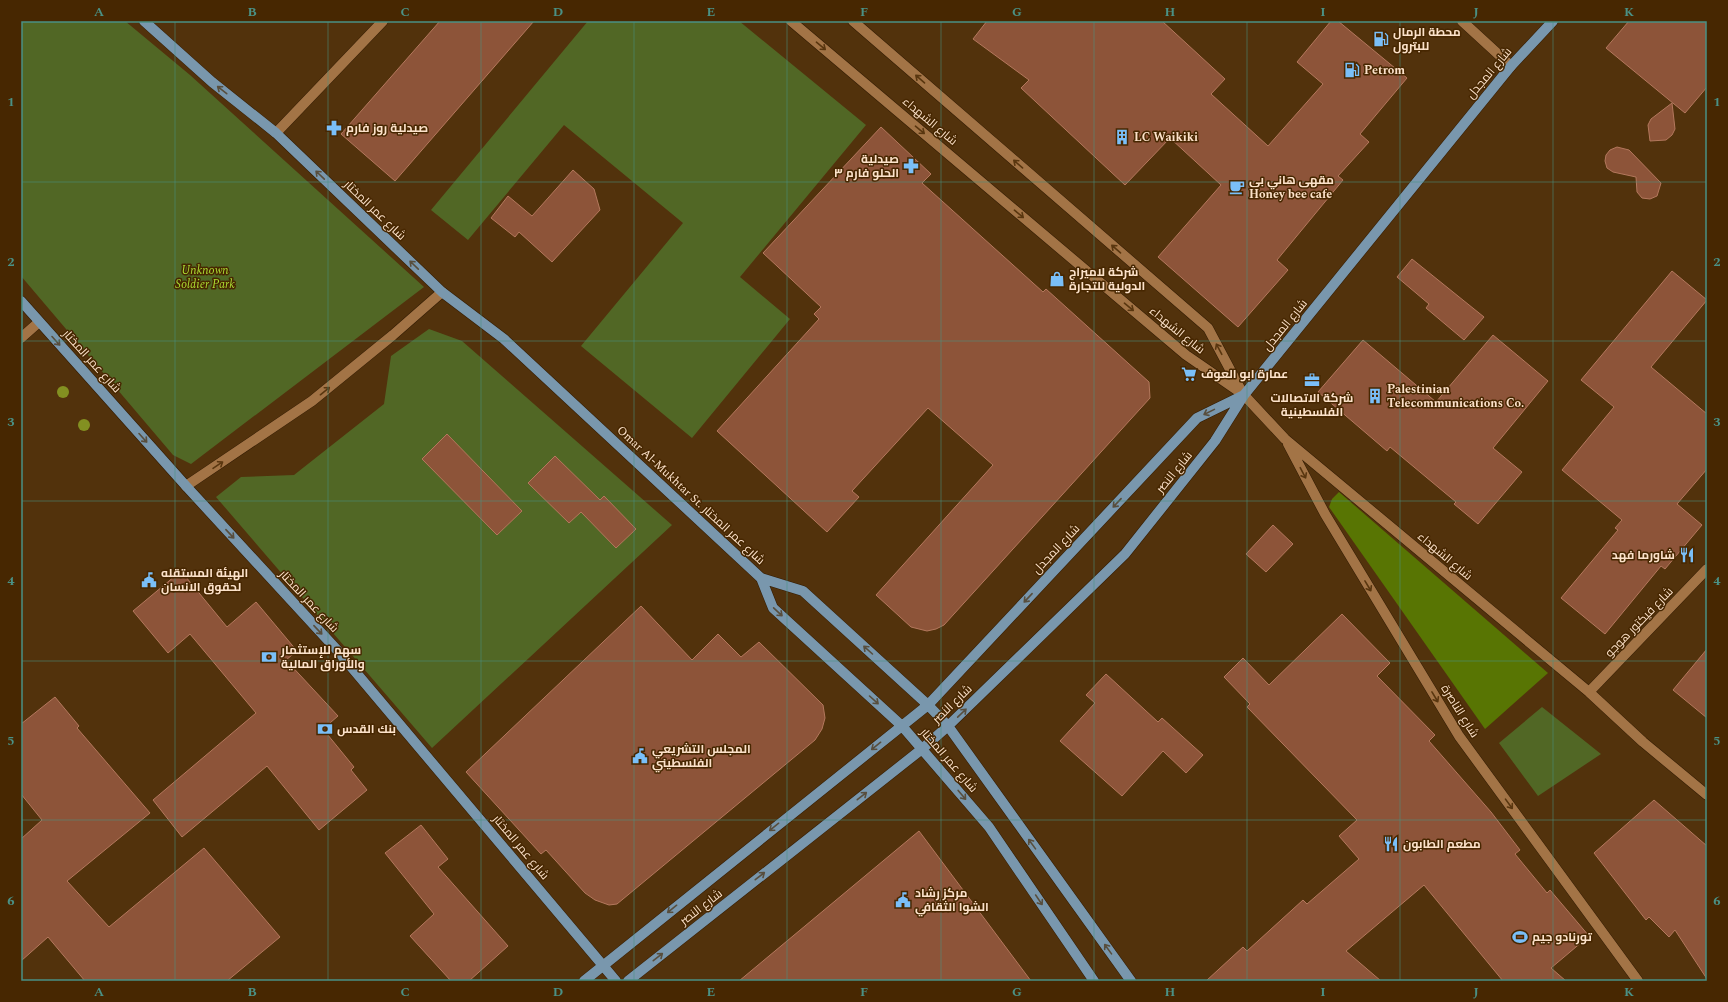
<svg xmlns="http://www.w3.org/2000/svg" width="1728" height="1002" font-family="Spectral,Cairo,serif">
	<rect width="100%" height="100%" fill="#52320c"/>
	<path fill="#516725" d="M 21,21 L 125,21 L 190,75 L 424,287 L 191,464 L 173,455 L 21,276 Z
		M 588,21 L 739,21 L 866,125 L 740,277 L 790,319 L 692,438 L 581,346 L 683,223 L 564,125 L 468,240 L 431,210 Z
		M 429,329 L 462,341 L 672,525 L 432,748 L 216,497 L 241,477 L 294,475 L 384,404 L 391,356 Z
		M 1542,707 L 1601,754 L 1538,796 L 1499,743 Z"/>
	<path fill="#587503" d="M 1339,492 L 1548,673 L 1485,729 L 1329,507 L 1332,499 Z"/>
	<path fill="#8d5439" stroke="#b4785d" d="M 440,21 L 534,21 L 395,181 L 341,134 Z
		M 987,21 L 1162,21 L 1225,79 L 1211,94 L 1268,146 L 1323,84 L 1297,62 L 1331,21 L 1338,21 L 1407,78 L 1360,134 L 1369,142 L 1338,176 L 1343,180 L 1277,260 L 1288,270 L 1238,327 L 1158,257 L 1221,185 L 1170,138 L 1125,185 L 1021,88 L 1029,80 L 973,39 Z
		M 1629,21 L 1707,21 L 1707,87 L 1685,113 L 1606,48 Z
		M 1672,103 L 1675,129 L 1672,135 L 1666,140 L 1650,141 L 1648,125 L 1651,119 Z
		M 881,127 L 931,174 L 922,183 L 1043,292 L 1046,289 L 1149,382 L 1150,398 L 944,625 L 936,629 L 927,631 L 911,627 L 876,595 L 993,465 L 928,408 L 852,491 L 859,497 L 827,532 L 717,431 L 819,319 L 814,314 L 821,307 L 763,253 Z
		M 1617,147 L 1629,150 L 1661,183 L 1657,196 L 1650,199 L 1642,198 L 1637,192 L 1636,177 L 1613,172 L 1607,168 L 1605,161 L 1606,155 L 1610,150 Z
		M 573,170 L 594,189 L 600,210 L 552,262 L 519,232 L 515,237 L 491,218 L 508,196 L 532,216 Z
		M 1412,259 L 1484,317 L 1464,340 L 1426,308 L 1429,304 L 1397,277 Z
		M 1672,271 L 1707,300 L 1651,367 L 1707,414 L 1707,469 L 1677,504 L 1702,525 L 1665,569 L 1661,566 L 1605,634 L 1561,598 L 1618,530 L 1615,528 L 1622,520 L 1562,470 L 1614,407 L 1581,380 Z
		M 1493,335 L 1548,381 L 1493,448 L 1522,472 L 1478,524 L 1454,504 L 1456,502 L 1390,447 L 1387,451 L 1318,392 L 1363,340 L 1436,402 Z
		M 447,434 L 522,511 L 497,535 L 422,459 Z
		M 555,456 L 600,500 L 604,496 L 636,529 L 616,548 L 581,512 L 569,523 L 528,483 Z
		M 1273,525 L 1293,544 L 1266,572 L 1246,554 Z
		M 181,571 L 227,627 L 256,602 L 297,651 L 286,660 L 338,716 L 323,729 L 354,767 L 351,770 L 367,790 L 319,830 L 267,766 L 182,837 L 153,800 L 256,713 L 190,634 L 168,653 L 133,611 Z
		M 641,606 L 692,660 L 718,634 L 741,657 L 759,642 L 823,705 L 825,718 L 822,729 L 815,740 L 617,904 L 609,905 L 595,900 L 585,893 L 546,850 L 541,854 L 466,772 Z
		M 1342,614 L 1390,663 L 1377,676 L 1435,735 L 1429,741 L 1491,812 L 1520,850 L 1515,854 L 1547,893 L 1550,890 L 1589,936 L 1551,968 L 1566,981 L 1503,981 L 1424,885 L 1346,951 L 1381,981 L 1206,981 L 1243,947 L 1247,951 L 1303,900 L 1307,904 L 1359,859 L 1339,836 L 1357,820 L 1247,707 L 1250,704 L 1224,677 L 1243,658 L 1269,685 Z
		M 1707,649 L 1707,718 L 1673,690 Z
		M 1106,674 L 1158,722 L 1162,718 L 1203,755 L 1186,773 L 1163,751 L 1122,796 L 1060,741 L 1095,703 L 1086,695 Z
		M 55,697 L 79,726 L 77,728 L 150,813 L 67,881 L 109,927 L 204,848 L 280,937 L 227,981 L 85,981 L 48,937 L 21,961 L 21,839 L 42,820 L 21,794 L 21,724 Z
		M 1654,800 L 1707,846 L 1707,979 L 1675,930 L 1669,937 L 1649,917 L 1646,920 L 1594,853 Z
		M 421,825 L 448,859 L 438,867 L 508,946 L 469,981 L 451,981 L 410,936 L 434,914 L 385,853 Z
		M 919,831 L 1031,981 L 739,981 Z"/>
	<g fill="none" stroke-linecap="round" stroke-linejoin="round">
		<g stroke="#321b03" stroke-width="11">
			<path id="minor" d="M 791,21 L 1186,355 L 1244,395 L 1285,439 L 1589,692 L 1643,742 L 1707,795
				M 853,21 L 1208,328 L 1243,394
				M 1462,21 L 1511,66
				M 276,133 L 383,21
				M 21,338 L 39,322
				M 1288,444 L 1325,514 L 1459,736 L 1638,981
				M 186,486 L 312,401 L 393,335 L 442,292
				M 1589,692 L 1707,569"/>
		</g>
		<g stroke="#321b03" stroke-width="11">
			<path id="major" d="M 144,21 L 212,82 L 276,133 L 442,292 L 504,339 L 761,578 L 803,591 L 928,705 L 948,726 L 1131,981
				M 21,301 L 186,486 L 337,650 L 616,981
				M 761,578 L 773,608 L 902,726 L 989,827 L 1094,981
				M 584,981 L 928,705 L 1197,418 L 1244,395 L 1511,66 L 1553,21
				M 628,981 L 922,749 L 948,726 L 1125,554 L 1215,441 L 1244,395"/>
		</g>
		<use href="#minor" stroke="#a37446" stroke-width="10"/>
		<use href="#major" stroke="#7997ad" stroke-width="10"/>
	</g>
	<g fill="#839021">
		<circle cx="63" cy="392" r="6"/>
		<circle cx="84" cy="425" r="6"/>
	</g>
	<defs><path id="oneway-shaft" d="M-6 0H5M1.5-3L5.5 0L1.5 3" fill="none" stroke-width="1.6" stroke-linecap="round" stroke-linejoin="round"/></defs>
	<g stroke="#59360f">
		<use href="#oneway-shaft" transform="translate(821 46) rotate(40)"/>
		<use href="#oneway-shaft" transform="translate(920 79) rotate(-139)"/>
		<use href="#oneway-shaft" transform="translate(920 130) rotate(40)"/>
		<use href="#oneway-shaft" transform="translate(1018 164) rotate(-139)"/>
		<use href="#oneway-shaft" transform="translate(1019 214) rotate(40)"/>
		<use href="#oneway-shaft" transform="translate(1116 249) rotate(-139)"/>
		<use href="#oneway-shaft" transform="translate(1129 307) rotate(40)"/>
		<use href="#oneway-shaft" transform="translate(1219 349) rotate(-118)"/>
		<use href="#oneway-shaft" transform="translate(325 391) rotate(-39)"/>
		<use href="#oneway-shaft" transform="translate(218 465) rotate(-34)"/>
		<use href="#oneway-shaft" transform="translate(1303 473) rotate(62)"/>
		<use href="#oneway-shaft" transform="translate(1368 586) rotate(59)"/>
		<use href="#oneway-shaft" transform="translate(1435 697) rotate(59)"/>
		<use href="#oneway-shaft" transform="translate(1509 804) rotate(54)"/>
	</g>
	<g stroke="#584e3d">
		<use href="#oneway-shaft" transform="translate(222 90) rotate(-142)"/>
		<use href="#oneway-shaft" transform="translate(320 175) rotate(-136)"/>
		<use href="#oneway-shaft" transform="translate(414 265) rotate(-136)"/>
		<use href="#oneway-shaft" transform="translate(56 341) rotate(48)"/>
		<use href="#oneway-shaft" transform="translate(1209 412) rotate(154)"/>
		<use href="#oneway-shaft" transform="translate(143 438) rotate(48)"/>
		<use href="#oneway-shaft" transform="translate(1117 503) rotate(133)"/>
		<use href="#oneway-shaft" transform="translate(230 534) rotate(47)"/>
		<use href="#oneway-shaft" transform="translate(1028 598) rotate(133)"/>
		<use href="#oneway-shaft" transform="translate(778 612) rotate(43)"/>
		<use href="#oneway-shaft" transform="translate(318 630) rotate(47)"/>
		<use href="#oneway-shaft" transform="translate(868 650) rotate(-138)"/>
		<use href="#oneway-shaft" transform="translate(874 700) rotate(42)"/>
		<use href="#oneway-shaft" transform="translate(962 713) rotate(-44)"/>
		<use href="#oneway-shaft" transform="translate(876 746) rotate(141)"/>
		<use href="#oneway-shaft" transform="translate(962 795) rotate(50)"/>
		<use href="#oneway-shaft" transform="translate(862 796) rotate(-38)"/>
		<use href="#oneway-shaft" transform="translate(774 827) rotate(141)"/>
		<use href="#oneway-shaft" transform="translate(1032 844) rotate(-126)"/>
		<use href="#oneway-shaft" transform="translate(760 876) rotate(-38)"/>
		<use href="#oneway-shaft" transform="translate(1039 900) rotate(56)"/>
		<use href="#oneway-shaft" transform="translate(672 909) rotate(141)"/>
		<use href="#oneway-shaft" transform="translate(1108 949) rotate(-126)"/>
		<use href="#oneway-shaft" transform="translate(658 957) rotate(-38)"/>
	</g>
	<path fill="none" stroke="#4a9185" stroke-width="1" stroke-opacity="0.55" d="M 175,21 L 175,981M 328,21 L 328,981M 481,21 L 481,981M 634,21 L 634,981M 787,21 L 787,981M 941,21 L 941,981M 1094,21 L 1094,981M 1247,21 L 1247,981M 1400,21 L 1400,981M 1553,21 L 1553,981M 21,182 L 1707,182M 21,341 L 1707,341M 21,501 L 1707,501M 21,661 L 1707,661M 21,820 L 1707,820"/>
	<defs>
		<g id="fuel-bare" transform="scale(1.2)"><path d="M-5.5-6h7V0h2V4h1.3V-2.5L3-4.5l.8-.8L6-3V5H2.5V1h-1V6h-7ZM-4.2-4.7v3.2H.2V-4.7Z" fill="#7abff8" stroke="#472701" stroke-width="2.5" paint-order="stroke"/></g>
		<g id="pharmacy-bare" transform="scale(1.2)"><path d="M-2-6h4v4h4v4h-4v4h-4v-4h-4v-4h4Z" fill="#7abff8" stroke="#472701" stroke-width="2.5" paint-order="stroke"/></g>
		<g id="building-bare" transform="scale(1.2)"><path d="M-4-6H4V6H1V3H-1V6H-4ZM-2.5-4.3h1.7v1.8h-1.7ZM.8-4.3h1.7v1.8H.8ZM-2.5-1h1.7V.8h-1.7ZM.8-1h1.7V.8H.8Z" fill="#7abff8" stroke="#472701" stroke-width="2.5" paint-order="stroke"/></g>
		<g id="cafe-bare" transform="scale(1.2)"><path d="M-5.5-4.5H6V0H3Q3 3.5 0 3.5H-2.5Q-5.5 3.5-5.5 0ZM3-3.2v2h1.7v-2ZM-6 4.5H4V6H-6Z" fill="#7abff8" stroke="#472701" stroke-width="2.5" paint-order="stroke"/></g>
		<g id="shop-bare" transform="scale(1.2)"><path d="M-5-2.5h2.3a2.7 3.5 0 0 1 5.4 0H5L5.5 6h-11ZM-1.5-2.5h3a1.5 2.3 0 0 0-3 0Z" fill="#7abff8" stroke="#472701" stroke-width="2.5" paint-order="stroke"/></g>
		<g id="supermarket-bare" transform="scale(1.2)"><path d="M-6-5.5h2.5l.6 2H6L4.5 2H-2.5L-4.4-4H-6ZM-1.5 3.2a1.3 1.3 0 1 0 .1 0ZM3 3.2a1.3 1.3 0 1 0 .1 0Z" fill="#7abff8" stroke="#472701" stroke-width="2.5" paint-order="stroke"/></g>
		<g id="office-bare" transform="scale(1.2)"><path d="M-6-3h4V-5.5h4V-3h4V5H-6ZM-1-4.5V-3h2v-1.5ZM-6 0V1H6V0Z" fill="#7abff8" stroke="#472701" stroke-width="2.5" paint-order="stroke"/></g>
		<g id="restaurant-bare" transform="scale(1.2)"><path d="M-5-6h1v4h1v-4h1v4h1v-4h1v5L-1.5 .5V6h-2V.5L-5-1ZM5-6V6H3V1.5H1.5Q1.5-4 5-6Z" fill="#7abff8" stroke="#472701" stroke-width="2.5" paint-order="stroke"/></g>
		<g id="civic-bare" transform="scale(1.2)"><path d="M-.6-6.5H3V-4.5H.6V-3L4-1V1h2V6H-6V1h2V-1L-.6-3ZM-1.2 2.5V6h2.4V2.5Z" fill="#7abff8" stroke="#472701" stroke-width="2.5" paint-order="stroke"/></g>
		<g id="bank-bare" transform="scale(1.2)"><path d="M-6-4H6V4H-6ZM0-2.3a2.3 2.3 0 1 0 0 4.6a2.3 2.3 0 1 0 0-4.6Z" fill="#7abff8" stroke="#472701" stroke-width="2.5" paint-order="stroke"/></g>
		<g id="stadium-bare" transform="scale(1.2)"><path d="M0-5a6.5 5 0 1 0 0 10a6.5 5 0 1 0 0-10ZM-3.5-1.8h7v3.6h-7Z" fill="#7abff8" stroke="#472701" stroke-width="2.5" paint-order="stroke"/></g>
	</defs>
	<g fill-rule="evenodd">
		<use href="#fuel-bare" x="1381" y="39"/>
		<use href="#fuel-bare" x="1352" y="70"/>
		<use href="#pharmacy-bare" x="334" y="128"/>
		<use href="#building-bare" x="1122" y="137"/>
		<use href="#pharmacy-bare" x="911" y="166"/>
		<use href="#cafe-bare" x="1237" y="187"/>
		<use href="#shop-bare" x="1057" y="279"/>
		<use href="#supermarket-bare" x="1189" y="374"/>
		<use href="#office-bare" x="1312" y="380"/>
		<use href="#building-bare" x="1375" y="396"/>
		<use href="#restaurant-bare" x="1687" y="555"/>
		<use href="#civic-bare" x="149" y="580"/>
		<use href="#bank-bare" x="269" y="657"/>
		<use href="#bank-bare" x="325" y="729"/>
		<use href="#civic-bare" x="640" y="756"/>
		<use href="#restaurant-bare" x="1391" y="844"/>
		<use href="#civic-bare" x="903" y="900"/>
		<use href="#stadium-bare" x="1520" y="937"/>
	</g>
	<g text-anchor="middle" stroke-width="3" stroke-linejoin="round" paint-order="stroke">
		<g font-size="12" font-weight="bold" fill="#fce2ca" stroke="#472701" text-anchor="start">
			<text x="1393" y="36">محطة الرمال<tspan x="1393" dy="14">للبترول</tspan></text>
			<text x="1364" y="74">Petrom</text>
			<text x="346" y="132">صيدلية روز فارم</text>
			<text x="1134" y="141">LC Waikiki</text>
			<text x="899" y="163" text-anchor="end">صيدلية<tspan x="899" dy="14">الحلو فارم ٣</tspan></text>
			<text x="1249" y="184">مقهى هاني بي<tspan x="1249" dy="14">Honey bee cafe</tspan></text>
			<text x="1069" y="276">شركة لاميراج<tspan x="1069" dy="14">الدولية للتجارة</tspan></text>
			<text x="1201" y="378">عمارة ابو العوف</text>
			<text x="1387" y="393">Palestinian<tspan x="1387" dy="14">Telecommunications Co.</tspan></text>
			<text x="1312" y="402" text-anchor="middle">شركة الاتصالات<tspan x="1312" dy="14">الفلسطينية</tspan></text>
			<text x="1675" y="559" text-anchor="end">شاورما فهد</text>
			<text x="161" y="577">الهيئة المستقله<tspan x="161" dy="14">لحقوق الانسان</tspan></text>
			<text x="281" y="654">سهم للإستثمار<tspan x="281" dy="14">والأوراق المالية</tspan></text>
			<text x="337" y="733">بنك القدس</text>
			<text x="652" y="753">المجلس التشريعي<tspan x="652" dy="14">الفلسطيني</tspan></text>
			<text x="1403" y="848">مطعم الطابون</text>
			<text x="915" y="897">مركز رشاد<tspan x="915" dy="14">الشوا الثقافي</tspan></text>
			<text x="1532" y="941">تورنادو جيم</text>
		</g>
		<g font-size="12" fill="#fce2ca" stroke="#472701">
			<text transform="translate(1489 73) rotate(-50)" y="4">شارع المجدل</text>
			<text transform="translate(930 121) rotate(40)" y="4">شارع الشهداء</text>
			<text transform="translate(375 210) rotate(44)" y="4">شارع عمر المختار</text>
			<text transform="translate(1285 325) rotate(-51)" y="4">شارع المجدل</text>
			<text transform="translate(1177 330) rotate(39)" y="4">شارع الشهداء</text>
			<text transform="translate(92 361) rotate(48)" y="4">شارع عمر المختار</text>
			<text transform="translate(1174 472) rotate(-51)" y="4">شارع النصر</text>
			<text transform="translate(691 495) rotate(43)" y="4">Omar Al-Mukhtar St. شارع عمر المختار</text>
			<text transform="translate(1056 549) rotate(-47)" y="4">شارع المجدل</text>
			<text transform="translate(1445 556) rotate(40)" y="4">شارع الشهداء</text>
			<text transform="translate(309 601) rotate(47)" y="4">شارع عمر المختار</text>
			<text transform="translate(1639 622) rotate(-46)" y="4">شارع فيكتور هوجو</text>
			<text transform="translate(952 704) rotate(-44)" y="4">شارع النصر</text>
			<text transform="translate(1460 711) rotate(58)" y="4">شارع الناصرة</text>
			<text transform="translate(949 760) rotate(49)" y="4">شارع عمر المختار</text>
			<text transform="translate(521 847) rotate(50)" y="4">شارع عمر المختار</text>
			<text transform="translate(701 907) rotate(-38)" y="4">شارع النصر</text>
		</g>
		<g font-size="12" font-style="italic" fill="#abdc33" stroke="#472701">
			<text x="205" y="274">Unknown<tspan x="205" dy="14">Soldier Park</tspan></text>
		</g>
	</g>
	<rect width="1728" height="1002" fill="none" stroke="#472701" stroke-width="44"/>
	<rect x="22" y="22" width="1684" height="958" fill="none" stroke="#4a9185" stroke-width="1.5"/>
	<g font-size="13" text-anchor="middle" font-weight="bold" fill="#4a9185">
		<text x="99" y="16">A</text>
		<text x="252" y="16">B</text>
		<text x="405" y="16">C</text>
		<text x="558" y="16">D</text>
		<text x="711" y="16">E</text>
		<text x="864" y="16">F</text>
		<text x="1017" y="16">G</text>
		<text x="1170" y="16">H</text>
		<text x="1323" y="16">I</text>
		<text x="1476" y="16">J</text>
		<text x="1629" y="16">K</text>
		<text x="11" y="106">1</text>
		<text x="1717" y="106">1</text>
		<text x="11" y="266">2</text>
		<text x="1717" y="266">2</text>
		<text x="11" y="426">3</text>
		<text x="1717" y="426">3</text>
		<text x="11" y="585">4</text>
		<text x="1717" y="585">4</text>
		<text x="11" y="745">5</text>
		<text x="1717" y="745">5</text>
		<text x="11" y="905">6</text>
		<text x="1717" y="905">6</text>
		<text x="99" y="996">A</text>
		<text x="252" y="996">B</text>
		<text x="405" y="996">C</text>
		<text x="558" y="996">D</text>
		<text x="711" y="996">E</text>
		<text x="864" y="996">F</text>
		<text x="1017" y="996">G</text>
		<text x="1170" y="996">H</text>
		<text x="1323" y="996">I</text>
		<text x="1476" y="996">J</text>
		<text x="1629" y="996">K</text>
	</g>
</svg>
